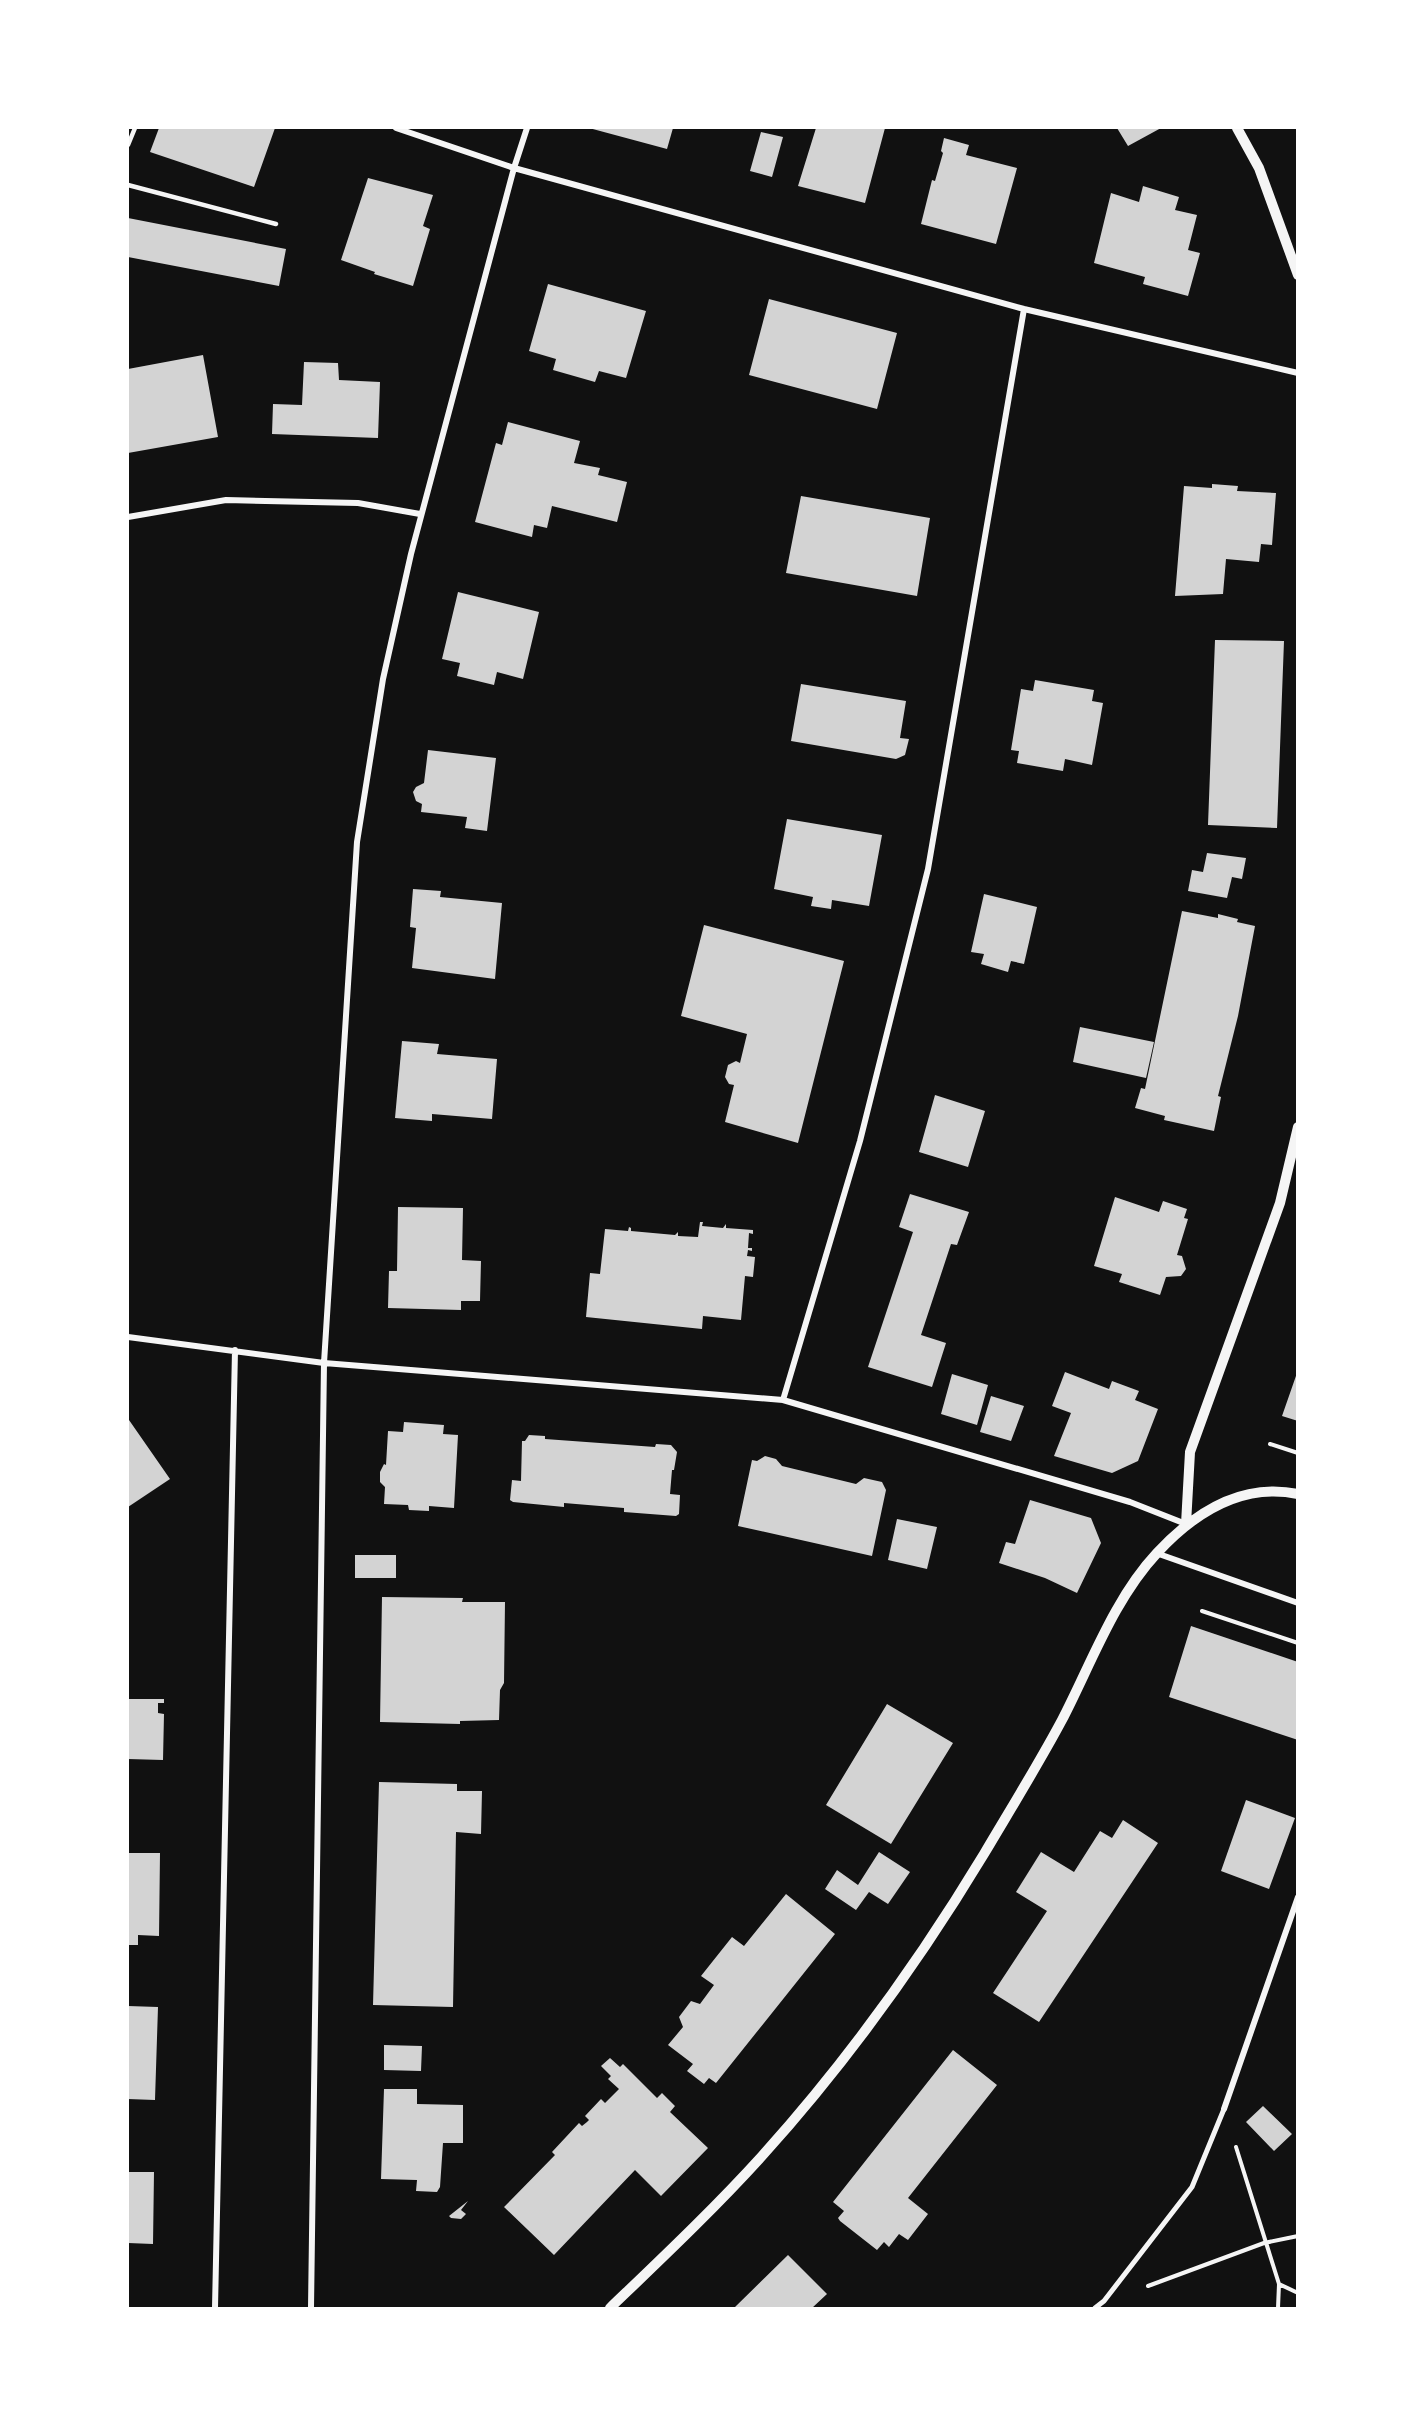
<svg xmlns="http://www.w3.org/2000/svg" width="1425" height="2436" font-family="'Noto Serif',serif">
	<rect width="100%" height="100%" fill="#111"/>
	<path fill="#d3d3d3" d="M 159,128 L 275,128 L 254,187 L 150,152 Z
		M 589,128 L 673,128 L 667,149 Z
		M 816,128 L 885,128 L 865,203 L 798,186 Z
		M 1117,128 L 1161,128 L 1128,146 Z
		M 761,132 L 783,137 L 772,177 L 750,171 Z
		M 944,138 L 969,145 L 966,155 L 1017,168 L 996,244 L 921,224 L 932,180 L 935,181 L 943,153 L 941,151 Z
		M 368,178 L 433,195 L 423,226 L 430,229 L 413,286 L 374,274 L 375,272 L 341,260 Z
		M 1143,186 L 1179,197 L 1175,210 L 1197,215 L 1188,250 L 1200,253 L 1188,296 L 1143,284 L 1145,277 L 1094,263 L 1111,193 L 1139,202 Z
		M 128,218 L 286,249 L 279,286 L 128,257 Z
		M 548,284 L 646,311 L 626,378 L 599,371 L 595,382 L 553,370 L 556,359 L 529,351 Z
		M 769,299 L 897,333 L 877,409 L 749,375 Z
		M 203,355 L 218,437 L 128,453 L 128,369 Z
		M 304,362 L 338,363 L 339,380 L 380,382 L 378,438 L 272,434 L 273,404 L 302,405 Z
		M 508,422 L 580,441 L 574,463 L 600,468 L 598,475 L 627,482 L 617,522 L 552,506 L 547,528 L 534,525 L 532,537 L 475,522 L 496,443 L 502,445 Z
		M 1212,484 L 1238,486 L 1237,491 L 1276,493 L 1272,545 L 1261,544 L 1259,562 L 1226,559 L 1223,594 L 1175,596 L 1184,486 L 1212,488 Z
		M 801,496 L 930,518 L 917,596 L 786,573 Z
		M 458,592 L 539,612 L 523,679 L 497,672 L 494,685 L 457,676 L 460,663 L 442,659 Z
		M 1215,640 L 1284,641 L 1277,828 L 1208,825 Z
		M 1035,680 L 1094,690 L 1092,701 L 1103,703 L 1092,765 L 1065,759 L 1063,771 L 1017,763 L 1019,751 L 1011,750 L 1021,689 L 1033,691 Z
		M 801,684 L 906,701 L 900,738 L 909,739 L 905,755 L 896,759 L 791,741 Z
		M 428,750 L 496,758 L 487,831 L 465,828 L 467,817 L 421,812 L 422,804 L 416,801 L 413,792 L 416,787 L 424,783 Z
		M 787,819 L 882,835 L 869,906 L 832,900 L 831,909 L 811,906 L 813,897 L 774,889 Z
		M 1207,853 L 1246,858 L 1242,879 L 1232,877 L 1227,898 L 1188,891 L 1192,870 L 1203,872 Z
		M 413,889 L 441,891 L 440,897 L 502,903 L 495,979 L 412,968 L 416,928 L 410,927 Z
		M 984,894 L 1037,907 L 1024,964 L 1011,961 L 1008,972 L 981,964 L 984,954 L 971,952 Z
		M 1182,911 L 1218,918 L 1218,914 L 1238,919 L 1237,922 L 1255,926 L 1238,1016 L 1218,1096 L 1221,1097 L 1214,1131 L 1164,1120 L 1165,1116 L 1135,1108 L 1141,1088 L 1145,1089 Z
		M 704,925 L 844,961 L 798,1143 L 725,1122 L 734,1085 L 729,1084 L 725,1077 L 728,1065 L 736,1061 L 740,1063 L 747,1034 L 681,1016 Z
		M 1080,1027 L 1154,1042 L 1146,1078 L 1073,1062 Z
		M 402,1041 L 439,1044 L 437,1054 L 497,1059 L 492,1119 L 432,1114 L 432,1121 L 395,1118 Z
		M 935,1095 L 985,1111 L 968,1167 L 919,1152 Z
		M 910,1194 L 969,1212 L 957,1245 L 951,1244 L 921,1335 L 946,1343 L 932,1387 L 868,1367 L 913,1232 L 899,1227 Z
		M 1115,1197 L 1159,1212 L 1163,1201 L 1187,1209 L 1184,1218 L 1188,1219 L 1177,1255 L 1182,1256 L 1186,1269 L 1181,1276 L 1166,1277 L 1160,1295 L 1119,1282 L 1122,1274 L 1094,1266 Z
		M 398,1207 L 463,1208 L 462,1260 L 481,1261 L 480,1301 L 461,1301 L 461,1310 L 388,1308 L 389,1271 L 397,1271 Z
		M 700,1222 L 703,1222 L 702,1226 L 723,1228 L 726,1224 L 726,1228 L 753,1230 L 753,1234 L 749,1233 L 748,1248 L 752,1248 L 752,1251 L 748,1250 L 747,1256 L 755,1257 L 753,1277 L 745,1276 L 741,1320 L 703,1316 L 702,1329 L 586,1317 L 590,1273 L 600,1274 L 605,1229 L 628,1231 L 629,1227 L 631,1228 L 631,1231 L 675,1235 L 678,1232 L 678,1236 L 698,1237 Z
		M 1065,1372 L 1109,1389 L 1112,1381 L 1139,1391 L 1135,1400 L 1158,1409 L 1138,1461 L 1112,1473 L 1054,1456 L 1071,1413 L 1052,1406 Z
		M 1297,1373 L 1298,1373 L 1298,1421 L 1282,1416 Z
		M 952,1374 L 988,1385 L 977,1425 L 941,1414 Z
		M 991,1396 L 1024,1406 L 1011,1441 L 980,1432 Z
		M 129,1420 L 170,1479 L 128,1507 L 128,1421 Z
		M 404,1422 L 444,1425 L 443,1434 L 458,1435 L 454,1508 L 429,1506 L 429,1511 L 409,1510 L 408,1505 L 384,1504 L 385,1487 L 380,1482 L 380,1472 L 384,1464 L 386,1465 L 388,1431 L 403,1432 Z
		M 529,1435 L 545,1436 L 545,1439 L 655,1447 L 656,1444 L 671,1445 L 677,1452 L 674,1470 L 672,1470 L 670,1494 L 680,1495 L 679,1514 L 676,1516 L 624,1512 L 624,1508 L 564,1503 L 564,1507 L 513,1502 L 510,1500 L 512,1480 L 521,1481 L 522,1441 L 525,1441 Z
		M 765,1456 L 776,1459 L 782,1466 L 856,1484 L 864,1478 L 882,1482 L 886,1490 L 872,1556 L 738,1526 L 752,1460 L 757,1461 Z
		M 1030,1500 L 1091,1518 L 1101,1543 L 1077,1593 L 1045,1578 L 999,1563 L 1006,1542 L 1015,1544 Z
		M 897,1519 L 937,1527 L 927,1569 L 888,1560 Z
		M 355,1555 L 396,1555 L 396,1578 L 355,1578 Z
		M 382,1597 L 463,1598 L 462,1602 L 505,1602 L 504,1683 L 500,1690 L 499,1720 L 460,1721 L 460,1724 L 380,1722 Z
		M 1191,1626 L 1298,1662 L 1298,1740 L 1169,1697 Z
		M 128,1699 L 164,1699 L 164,1703 L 158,1703 L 158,1713 L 164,1714 L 163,1760 L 128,1759 Z
		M 887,1704 L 953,1743 L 891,1844 L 826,1805 Z
		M 379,1782 L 457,1784 L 457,1791 L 482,1791 L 481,1834 L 456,1832 L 453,2007 L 373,2005 Z
		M 1246,1800 L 1295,1818 L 1269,1889 L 1221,1871 Z
		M 1123,1820 L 1158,1843 L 1039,2022 L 993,1993 L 1047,1911 L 1016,1892 L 1041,1852 L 1074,1872 L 1100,1831 L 1112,1838 Z
		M 879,1852 L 910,1872 L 888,1904 L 869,1892 L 856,1910 L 825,1889 L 837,1870 L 858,1885 Z
		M 128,1853 L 160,1853 L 159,1936 L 138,1935 L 138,1945 L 128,1945 Z
		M 786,1894 L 835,1934 L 716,2083 L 709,2078 L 704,2084 L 687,2071 L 693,2064 L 668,2045 L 683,2027 L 679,2017 L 691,2001 L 700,2004 L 714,1985 L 701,1976 L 732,1937 L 744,1946 Z
		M 128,2006 L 158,2007 L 155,2100 L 128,2099 Z
		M 384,2045 L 422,2046 L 421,2071 L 384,2070 Z
		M 953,2050 L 997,2085 L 908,2198 L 928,2214 L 908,2240 L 899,2234 L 889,2247 L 884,2242 L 877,2250 L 840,2221 L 838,2218 L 844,2211 L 833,2202 Z
		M 610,2058 L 620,2067 L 623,2064 L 657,2098 L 662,2093 L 675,2106 L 670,2112 L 708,2148 L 661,2196 L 635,2170 L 554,2255 L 504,2207 L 555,2155 L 552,2152 L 579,2123 L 582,2126 L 587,2122 L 589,2120 L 585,2116 L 601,2099 L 605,2103 L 619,2089 L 608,2079 L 611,2076 L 601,2066 Z
		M 384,2089 L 417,2089 L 417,2104 L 463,2105 L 463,2143 L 443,2143 L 440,2187 L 437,2192 L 416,2191 L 417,2180 L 381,2179 Z
		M 1263,2106 L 1292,2134 L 1274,2151 L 1246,2122 Z
		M 128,2172 L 154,2172 L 153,2244 L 128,2243 Z
		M 468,2201 L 461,2210 L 466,2214 L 461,2219 L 451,2218 L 449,2216 Z
		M 788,2255 L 827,2294 L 812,2308 L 734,2308 Z"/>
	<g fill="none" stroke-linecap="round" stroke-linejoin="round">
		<path stroke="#f5f5f5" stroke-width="4" d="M 1270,1444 L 1298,1453
			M 1202,1611 L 1298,1643
			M 1236,2147 L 1279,2284 L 1278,2308
			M 1279,2284 L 1298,2293
			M 1148,2286 L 1264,2243 L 1298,2236"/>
		<path stroke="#f5f5f5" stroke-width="4.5" d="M 128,145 L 135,128
			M 128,185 L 276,224"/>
		<path stroke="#f5f5f5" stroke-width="5" d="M 1095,2308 L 1104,2301 L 1192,2187 L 1224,2109"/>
		<path stroke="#f5f5f5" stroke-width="6" d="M 396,128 L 514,168 L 1024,309 L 1298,373
			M 128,517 L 226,500 L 358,503 L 420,514
			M 128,1337 L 324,1363 L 783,1400 L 1130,1502 L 1186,1524
			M 783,1400 L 860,1141 L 928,869 L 1024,309
			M 1156,1553 L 1298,1603
			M 1224,2109 L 1298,1897
			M 215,2308 L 235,1350
			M 311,2308 L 324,1363 L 357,842 L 383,679 L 411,554 L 514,168 L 527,128"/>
		<path stroke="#f5f5f5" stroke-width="10" d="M 1237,128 L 1259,168 L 1298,275
			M 1186,1524 L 1190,1452 L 1280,1203 L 1298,1127
			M 610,2308 C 661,2259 714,2209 762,2156 C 845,2064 920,1960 984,1854 C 1010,1810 1038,1765 1062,1720 C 1091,1664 1114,1599 1157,1553 C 1194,1513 1241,1482 1298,1494"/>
	</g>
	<rect width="1425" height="2436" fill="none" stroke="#ffffff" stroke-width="258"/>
</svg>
